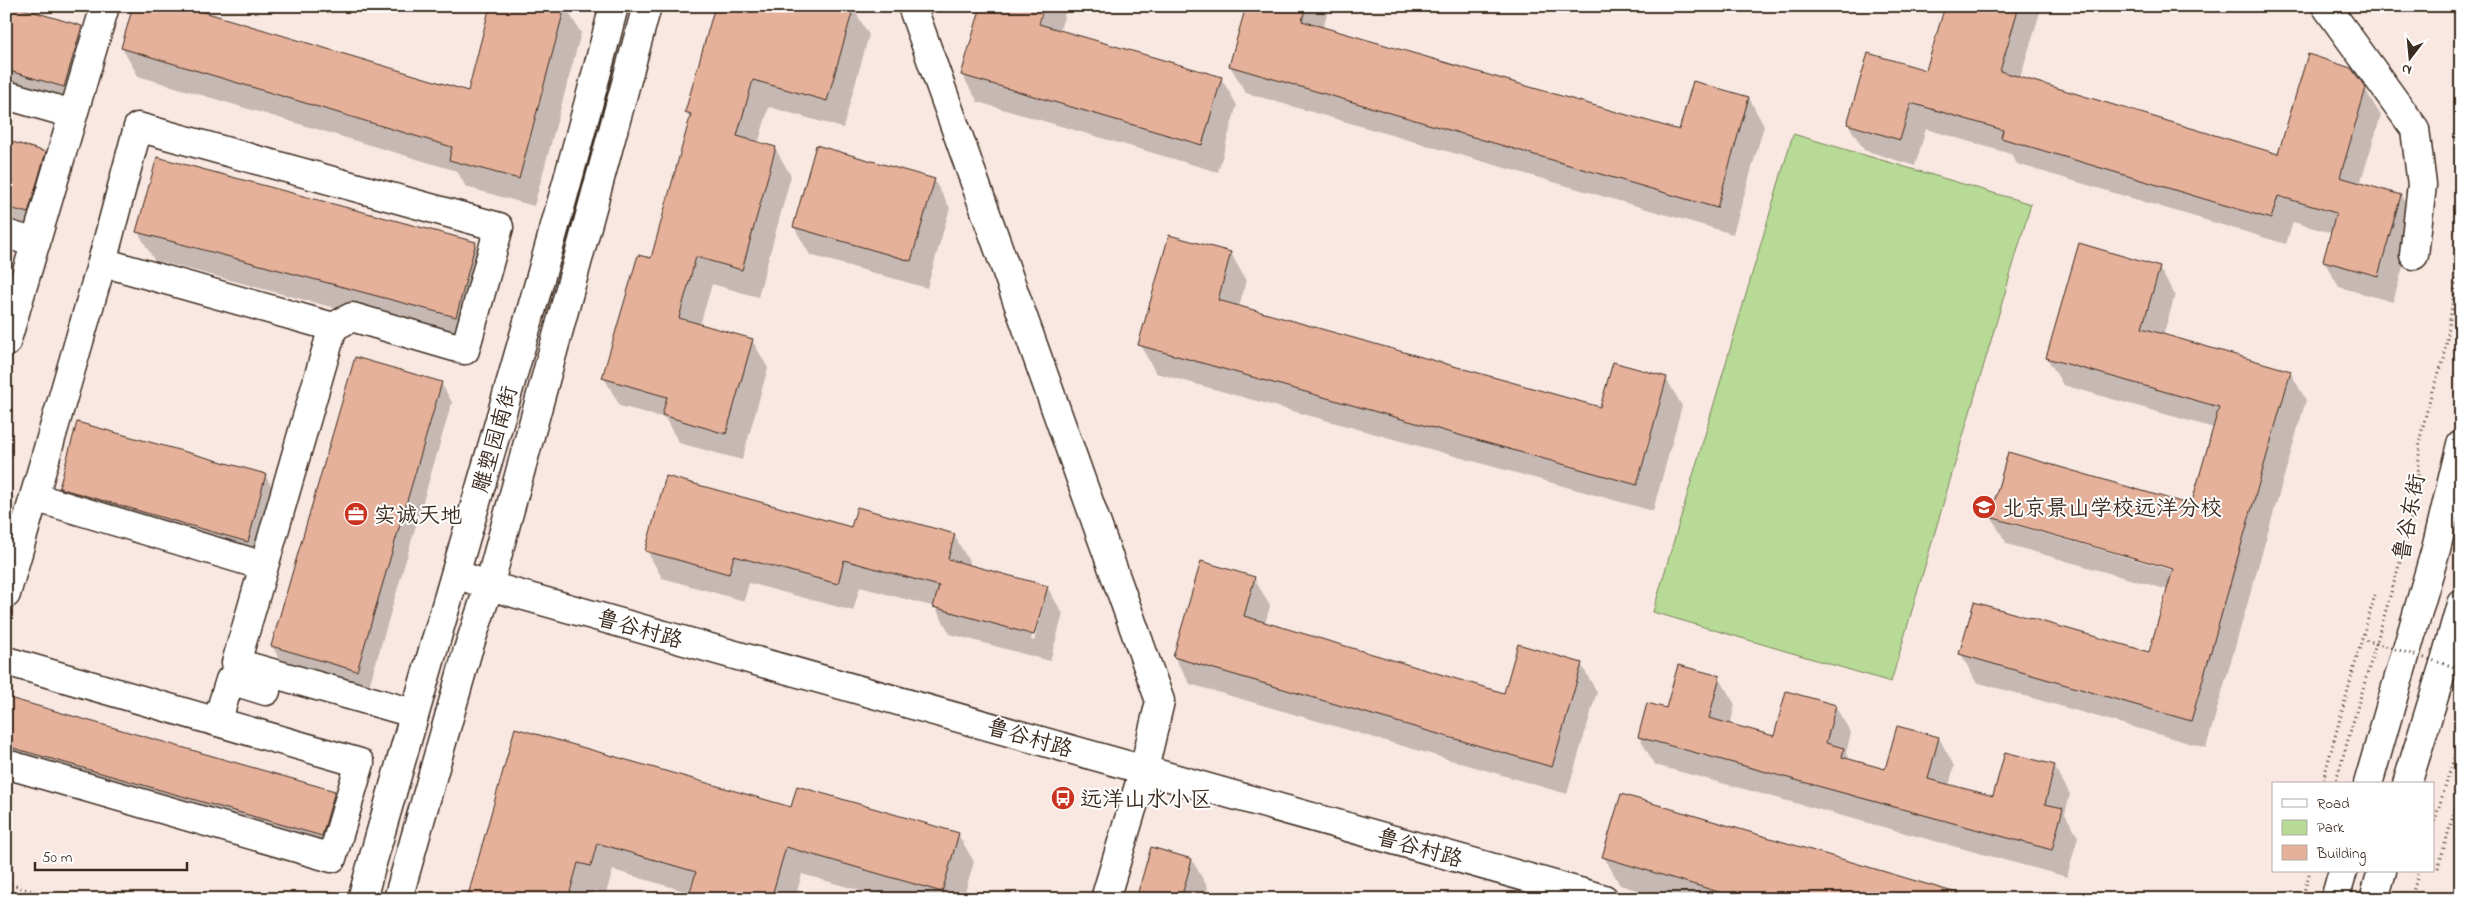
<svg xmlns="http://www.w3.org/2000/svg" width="2467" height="905" font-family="'Indie Flower','LXGW WenKai TC',sans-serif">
	<rect width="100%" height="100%" fill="#f8e8e1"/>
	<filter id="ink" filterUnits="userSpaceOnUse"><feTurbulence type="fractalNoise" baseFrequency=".02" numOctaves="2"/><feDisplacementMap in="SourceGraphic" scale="10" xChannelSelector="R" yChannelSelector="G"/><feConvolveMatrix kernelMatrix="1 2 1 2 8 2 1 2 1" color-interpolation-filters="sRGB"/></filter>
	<g filter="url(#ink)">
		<path fill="#b7db96" stroke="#79825a" d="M 1793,134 L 2031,204 L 1891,682 L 1653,612 Z"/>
		<path fill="#0003" fill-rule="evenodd" d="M 6,6 L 81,27 L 97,55 L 80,114 L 6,92 Z
			M 492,6 L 565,6 L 581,33 L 534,206 L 466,187 L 457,171 L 138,76 L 122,48 L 468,92 Z
			M 1045,6 L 1067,6 L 1060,31 L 1221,78 L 1237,105 L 1218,172 L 978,102 L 962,75 L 1036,29 L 1038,30 Z
			M 1247,6 L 1329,6 L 1323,28 L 1680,132 L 1749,98 L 1764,126 L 1733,234 L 1246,93 L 1230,66 Z
			M 1947,6 L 2042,6 L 2020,78 L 2279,155 L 2365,89 L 2381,116 L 2360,184 L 2401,196 L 2416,222 L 2393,302 L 2339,287 L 2324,261 L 2332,233 L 2293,222 L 2286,244 L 2017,164 L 2011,154 L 1926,129 L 1915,166 L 1864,150 L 1848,124 L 1927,72 Z
			M 853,8 L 869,35 L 843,128 L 769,107 L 758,144 L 775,148 L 791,176 L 758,297 L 712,284 L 700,325 L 752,340 L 768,368 L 742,460 L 679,443 L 665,418 L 620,406 L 604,378 L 652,260 L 691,120 L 686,112 Z
			M 6,142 L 45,153 L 61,180 L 43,240 L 6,229 Z
			M 934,180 L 950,208 L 927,288 L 810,255 L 794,227 Z
			M 138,232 L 475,243 L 491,271 L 471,344 L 154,260 Z
			M 1170,236 L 1231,253 L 1246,281 L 1239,307 L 1601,408 L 1666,378 L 1682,406 L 1653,511 L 1156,373 L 1140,345 Z
			M 2159,268 L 2175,295 L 2163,336 L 2290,372 L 2306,400 L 2206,748 L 1976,682 L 1961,654 L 2150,654 L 2168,590 L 2007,544 L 1991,517 L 2192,506 L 2214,428 L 2063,385 L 2047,358 ZM 2011,522 L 2179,570 L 2178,572 L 2011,524 Z
			M 6,272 L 10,273 L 26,300 L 8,360 L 6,359 Z
			M 441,383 L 452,402 L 368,690 L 283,665 L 272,646 Z
			M 265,475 L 281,503 L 263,569 L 76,516 L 61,488 Z
			M 6,514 L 12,516 L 23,535 L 6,579 Z
			M 852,529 L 954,535 L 970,563 L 969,566 L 1047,587 L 1063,614 L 1050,661 L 950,634 L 935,607 L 860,587 L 853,611 L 749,583 L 744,601 L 662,578 L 647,551 ZM 1041,607 L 1043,607 L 1034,641 L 1031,640 Z
			M 1254,578 L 1270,606 L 1265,624 L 1505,694 L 1581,664 L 1597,692 L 1567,794 L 1190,684 L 1174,657 Z
			M 1719,677 L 1735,705 L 1730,725 L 1775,737 L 1835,706 L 1851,733 L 1846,753 L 1850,761 L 1886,771 L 1939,738 L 1954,766 L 1949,786 L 1994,798 L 2054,766 L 2070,794 L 2065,814 L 2078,837 L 2067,877 L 1655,765 L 1639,737 L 1667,710 Z
			M 6,698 L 335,792 L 350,820 L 338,863 L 6,768 Z
			M 516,730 L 792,808 L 958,834 L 974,862 L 963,899 L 889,899 L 802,874 L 795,899 L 692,899 L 691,893 L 613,870 L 606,893 L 594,890 L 591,899 L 468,899 Z
			M 1622,796 L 1970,899 L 1667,899 L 1620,885 L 1604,857 Z
			M 1192,860 L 1208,888 L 1204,899 L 1137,899 Z"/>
		<path fill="#e6b19b" stroke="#3b2a1e" d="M 6,6 L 14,6 L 82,26 L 64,87 L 6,70 Z
			M 133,6 L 184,6 L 468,91 L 490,6 L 565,6 L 519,179 L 449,160 L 452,147 L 121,48 Z
			M 715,6 L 854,6 L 827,101 L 753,80 L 737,136 L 776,147 L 742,270 L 696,257 L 679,318 L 753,339 L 726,434 L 662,415 L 667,397 L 602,378 L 638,255 L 651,258 L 691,114 L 685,112 Z
			M 981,6 L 1044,6 L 1039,24 L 1222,77 L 1202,145 L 961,75 Z
			M 1246,6 L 1306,6 L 1302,21 L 1679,130 L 1693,81 L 1749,97 L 1717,208 L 1229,66 Z
			M 1945,6 L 2019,6 L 2000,71 L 2278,154 L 2308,54 L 2351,68 L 2366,88 L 2340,177 L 2401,195 L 2378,276 L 2323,261 L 2336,213 L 2278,196 L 2271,219 L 2001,138 L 2003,130 L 1911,103 L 1900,140 L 1847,124 L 1868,53 L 1926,70 Z
			M 6,140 L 46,152 L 28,213 L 6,207 Z
			M 816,145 L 935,179 L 911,261 L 793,227 Z
			M 157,157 L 476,242 L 456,317 L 136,232 Z
			M 1169,235 L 1231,252 L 1218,300 L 1600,407 L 1613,362 L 1667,377 L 1637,485 L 1138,345 Z
			M 2079,243 L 2160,267 L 2142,328 L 2291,371 L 2191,721 L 1959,654 L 1974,602 L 2149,652 L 2173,569 L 1990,517 L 2008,452 L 2191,505 L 2219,407 L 2046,358 Z
			M 355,357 L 442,382 L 357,671 L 271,646 Z
			M 77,422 L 266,474 L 248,542 L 59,488 Z
			M 666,476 L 851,527 L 857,507 L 955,534 L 948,559 L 1048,586 L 1034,635 L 933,607 L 939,586 L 844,560 L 838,584 L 734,556 L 729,574 L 645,551 Z
			M 1201,561 L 1255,577 L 1244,616 L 1504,693 L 1518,644 L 1582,663 L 1552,767 L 1173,657 Z
			M 1678,665 L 1720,676 L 1709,718 L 1774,736 L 1786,691 L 1836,705 L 1826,743 L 1844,748 L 1842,757 L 1885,769 L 1897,726 L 1939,737 L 1928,779 L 1993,796 L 2005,752 L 2055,765 L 2045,804 L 2063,808 L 2052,850 L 1638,737 L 1647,703 L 1666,708 Z
			M 6,697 L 335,791 L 322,836 L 6,746 Z
			M 515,728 L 791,807 L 797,786 L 959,833 L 942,892 L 786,847 L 771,899 L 688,899 L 696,872 L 597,843 L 591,866 L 578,863 L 568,899 L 467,899 Z
			M 1621,794 L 1960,894 L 1960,899 L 1742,899 L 1602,857 Z
			M 1151,847 L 1192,859 L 1181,899 L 1136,899 Z"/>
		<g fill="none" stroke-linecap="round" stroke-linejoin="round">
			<g stroke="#3b2a1e" stroke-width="31">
				<path id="minor" d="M 912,6 L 1160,701 L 1144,769 L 1105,899
					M 2326,6 L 2415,129 L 2422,185 L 2414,255
					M 6,95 L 73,114
					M 6,234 L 36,243
					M 102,262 L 138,127 L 499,227 L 465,350 L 352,317 L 333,327
					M 6,343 L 105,6
					M 34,497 L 102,262 L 333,327 L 264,566
					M 457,574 L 489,586 L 1604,899
					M 6,594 L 34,497 L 264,566 L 236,663 L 413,713
					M 6,661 L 360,763 L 332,858 L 6,764
					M 217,722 L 230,680 L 266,691"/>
			</g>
			<g stroke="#3b2a1e" stroke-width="31">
				<path id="major" d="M 2368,784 L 2436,549 L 2461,444
					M 2407,784 L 2445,661 L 2461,604
					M 362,899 C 445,601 537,306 614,6
					M 398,899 L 467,653 L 489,586 L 647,6
					M 2335,899 L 2343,871
					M 2374,899 L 2382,871"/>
			</g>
			<path stroke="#3b2a1e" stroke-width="3" stroke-dasharray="1 4" stroke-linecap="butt" d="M 2362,639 L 2375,595
				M 2335,784 L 2400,562 L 2417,493 L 2420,438 L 2432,391 L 2444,359 L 2461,247
				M 2433,826 L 2461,736
				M 2438,868 L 2461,789
				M 6,883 L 56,899
				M 2302,899 L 2310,871
				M 2411,899 L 2419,871"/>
			<use href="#minor" stroke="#fff" stroke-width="28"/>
			<use href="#major" stroke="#fff" stroke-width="28"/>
			<path stroke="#3b2a1e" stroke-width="3" stroke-dasharray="1 4" stroke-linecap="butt" d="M 2322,784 L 2362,639 L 2461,669"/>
		</g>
	</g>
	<defs>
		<g id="school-disc" transform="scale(1.25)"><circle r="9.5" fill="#c8321e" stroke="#fff"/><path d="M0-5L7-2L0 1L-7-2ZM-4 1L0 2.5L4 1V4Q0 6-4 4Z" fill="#fff"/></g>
		<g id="office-disc" transform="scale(1.25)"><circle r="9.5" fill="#c8321e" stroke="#fff"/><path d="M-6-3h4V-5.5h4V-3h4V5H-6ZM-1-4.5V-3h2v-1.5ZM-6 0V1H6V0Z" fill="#fff"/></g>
		<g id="bus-disc" transform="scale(1.25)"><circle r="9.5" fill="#c8321e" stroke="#fff"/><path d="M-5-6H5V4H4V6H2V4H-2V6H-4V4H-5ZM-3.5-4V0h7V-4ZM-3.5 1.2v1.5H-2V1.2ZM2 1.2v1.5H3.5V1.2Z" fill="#fff"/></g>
	</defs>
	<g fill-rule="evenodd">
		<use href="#school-disc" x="1984" y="507"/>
		<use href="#office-disc" x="356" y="514"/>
		<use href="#bus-disc" x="1063" y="798"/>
	</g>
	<g text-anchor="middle" stroke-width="4" stroke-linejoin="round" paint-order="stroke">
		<g font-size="22" fill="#3b2a1e" stroke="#fff">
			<text transform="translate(494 439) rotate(-74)" y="8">雕塑园南街</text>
			<text transform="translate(2408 517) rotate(-79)" y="8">鲁谷东街</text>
			<text transform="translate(640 628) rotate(16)" y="8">鲁谷村路</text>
			<text transform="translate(1030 737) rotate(16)" y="8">鲁谷村路</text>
			<text transform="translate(1420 847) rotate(16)" y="8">鲁谷村路</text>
		</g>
		<g font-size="22" fill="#3b2a1e" stroke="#fff" text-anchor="start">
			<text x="2002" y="515">北京景山学校远洋分校</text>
			<text x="374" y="522">实诚天地</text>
			<text x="1080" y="806">远洋山水小区</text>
		</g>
	</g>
	<rect width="2467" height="905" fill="none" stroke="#fff" stroke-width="25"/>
	<rect x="12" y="12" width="2442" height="880" fill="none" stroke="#3b2a1e" stroke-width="2" filter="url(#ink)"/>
	<rect x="2272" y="782" width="162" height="90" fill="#ffffff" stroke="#b1aaa5"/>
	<rect x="2282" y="799" width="25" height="8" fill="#ffffff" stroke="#b1aaa5"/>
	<text x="2317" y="808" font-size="15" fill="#3b2a1e">Road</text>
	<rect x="2282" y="820" width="25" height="15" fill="#b7db96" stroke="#b1aaa5"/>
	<text x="2317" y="832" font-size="15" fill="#3b2a1e">Park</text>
	<rect x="2282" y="845" width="25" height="15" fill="#e6b19b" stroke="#b1aaa5"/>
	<text x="2317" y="858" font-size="15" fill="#3b2a1e">Building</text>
	<g transform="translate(2410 58) rotate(196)" stroke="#ffffff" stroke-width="4" paint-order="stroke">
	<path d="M0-4L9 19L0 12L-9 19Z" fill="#3b2a1e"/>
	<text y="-8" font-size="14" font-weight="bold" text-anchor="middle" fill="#3b2a1e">N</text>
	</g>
	<path d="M35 862v8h152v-8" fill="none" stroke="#3b2a1e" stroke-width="2.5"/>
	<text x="42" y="862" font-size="15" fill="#3b2a1e" stroke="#ffffff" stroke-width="4" paint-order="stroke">50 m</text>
</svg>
